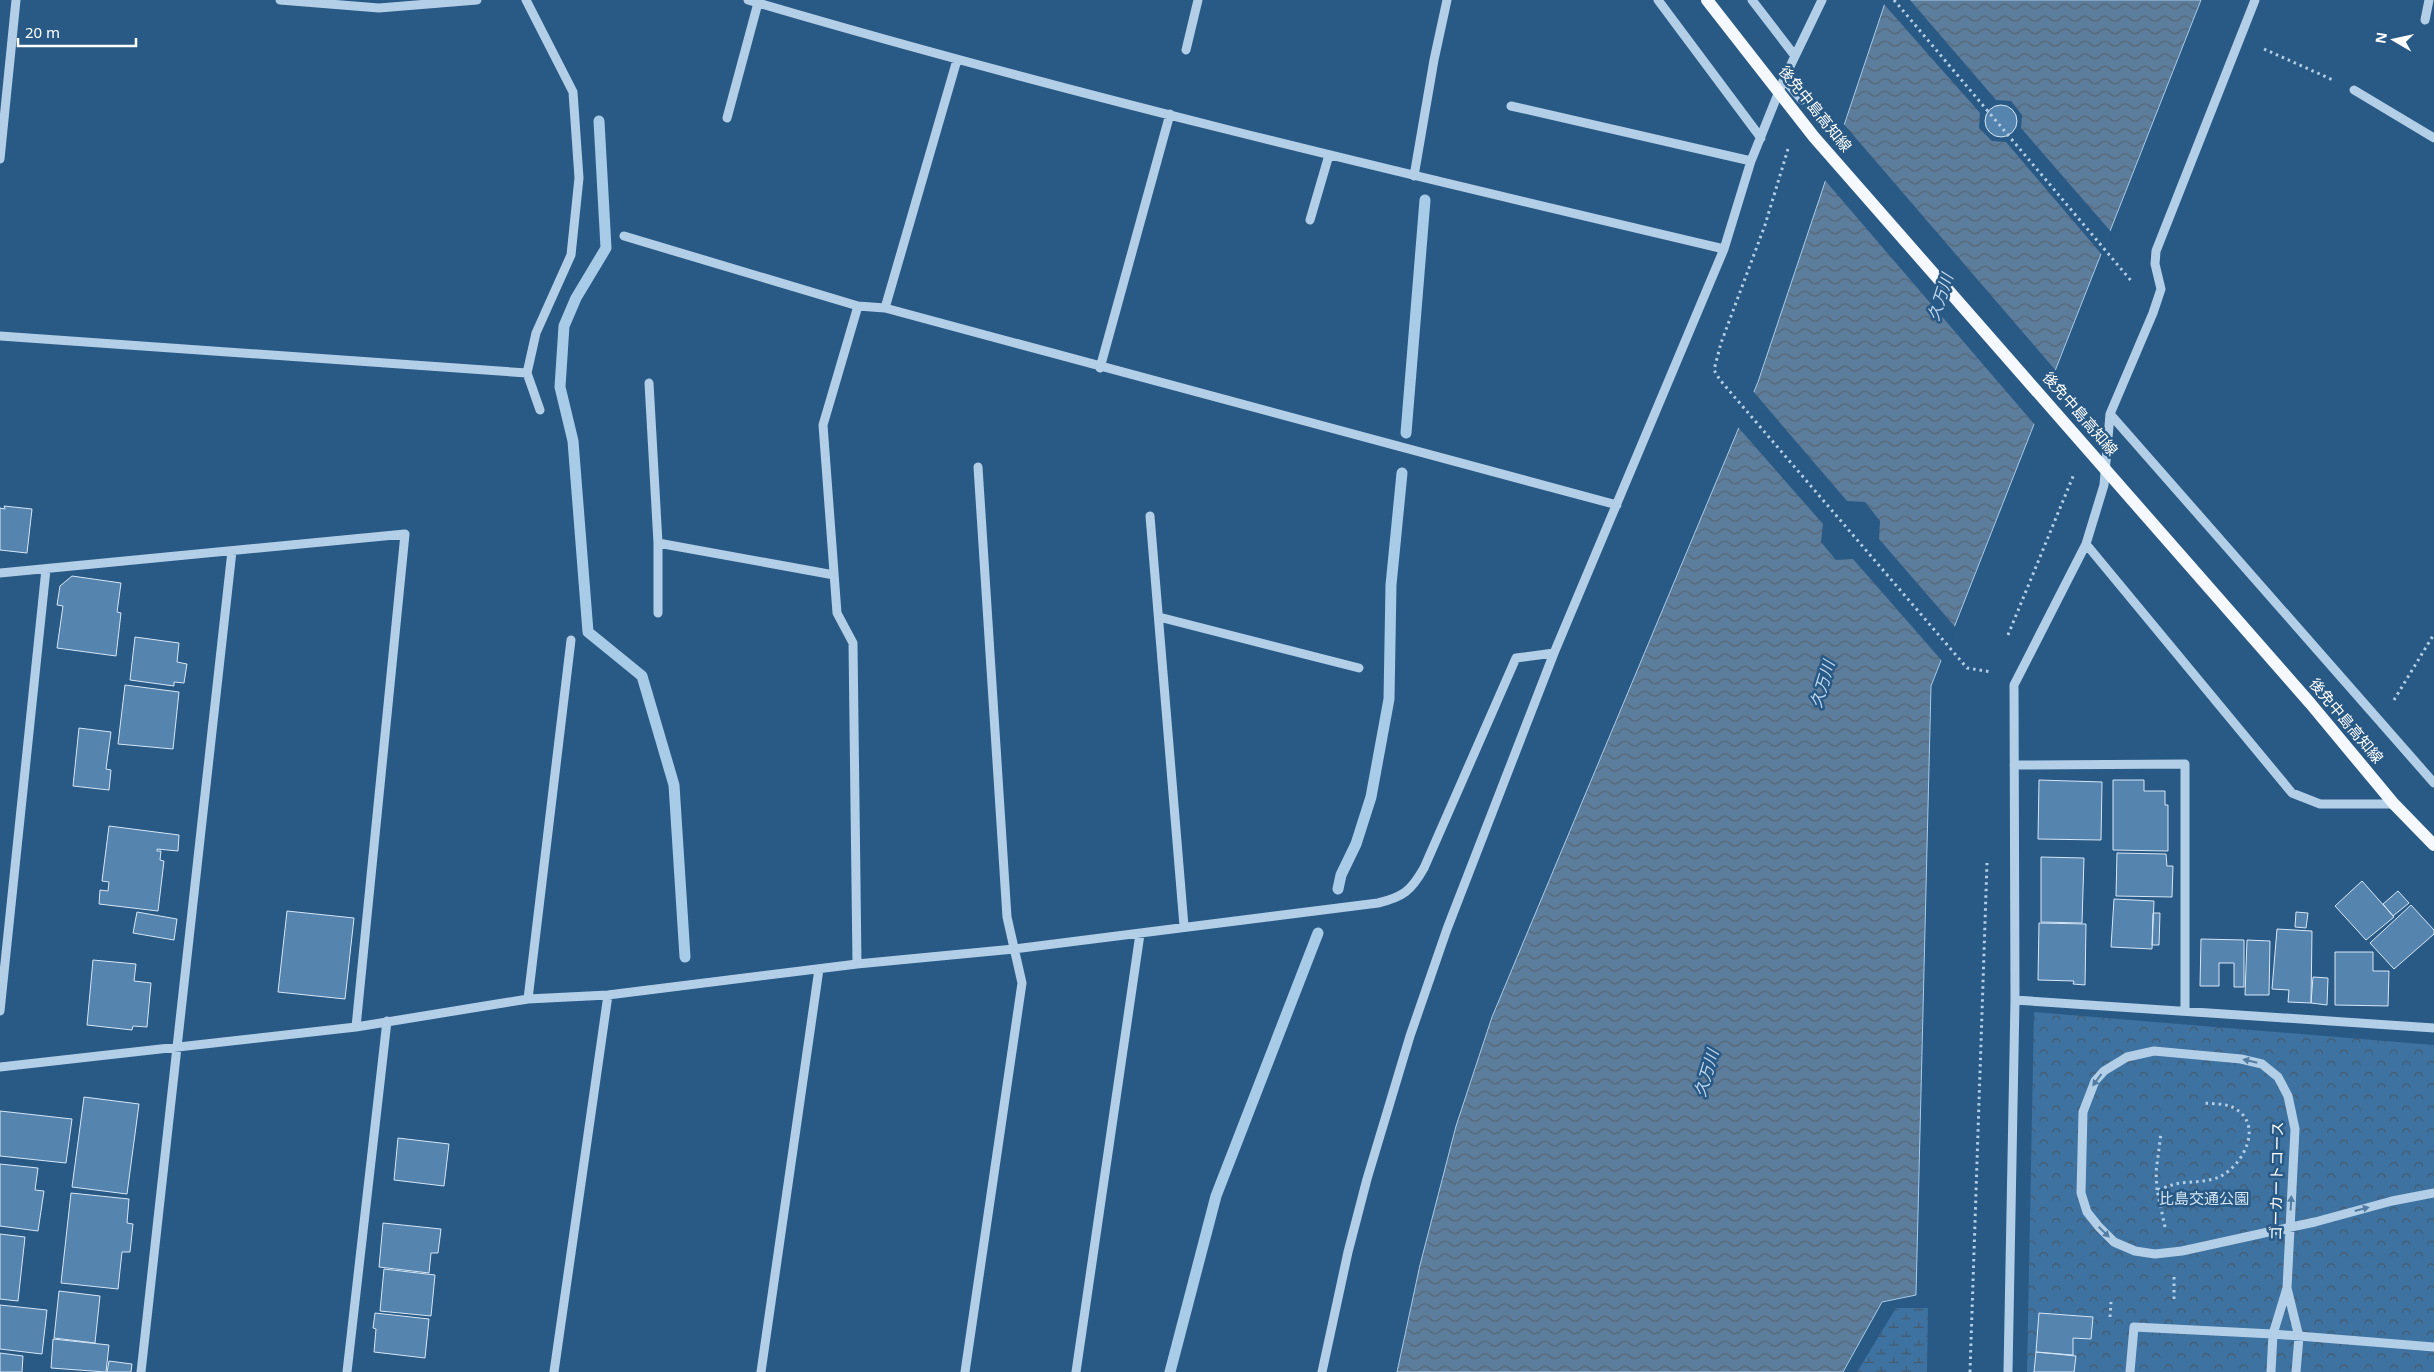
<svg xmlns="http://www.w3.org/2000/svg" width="2434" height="1372" font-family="'Noto Sans','Noto Sans JP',sans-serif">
	<defs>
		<pattern id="wetland-marsh" width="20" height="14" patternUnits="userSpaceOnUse" patternTransform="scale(1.25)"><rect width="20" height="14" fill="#3d72a1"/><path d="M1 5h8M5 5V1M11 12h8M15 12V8" fill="none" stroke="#465b6e"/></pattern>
		<pattern id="park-crowns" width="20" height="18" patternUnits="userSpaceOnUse" patternTransform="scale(1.25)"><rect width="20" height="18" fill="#3d72a1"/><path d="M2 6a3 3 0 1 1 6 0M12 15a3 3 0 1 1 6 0" fill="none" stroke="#465b6e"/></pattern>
		<pattern id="water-waves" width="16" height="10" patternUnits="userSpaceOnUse" patternTransform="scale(1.25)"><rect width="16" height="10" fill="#5d7d9c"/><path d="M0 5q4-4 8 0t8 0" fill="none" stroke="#556778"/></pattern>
	</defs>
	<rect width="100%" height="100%" fill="#295985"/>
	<path fill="url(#wetland-marsh)" d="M 1896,1308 L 1928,1308 L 1927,1372 L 1857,1372 Z"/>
	<path fill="url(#park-crowns)" d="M 2034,1012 L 2434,1045 L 2434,1372 L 2027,1372 Z"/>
	<path fill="url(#water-waves)" stroke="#a8cbe7" d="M 1886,0 L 2201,0 L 1931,686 L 1916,1295 L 1882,1302 L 1843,1372 L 1397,1372 L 1420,1265 L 1456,1126 L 1492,1017 L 1758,382 Z"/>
	<path fill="#295985" d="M 1883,0 L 1910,0 L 1996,100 L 2011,101 L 2022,115 L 2021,128 L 2112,233 L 2103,256 L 2006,142 L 1992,141 L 1979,128 L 1980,113 L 1882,2 Z
		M 1842,122 L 2057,372 L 2036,426 L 1823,178 Z
		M 1752,390 L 1847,501 L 1865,502 L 1880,521 L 1879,539 L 1956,628 L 1943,662 L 1853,559 L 1836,560 L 1821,542 L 1823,524 L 1737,426 Z"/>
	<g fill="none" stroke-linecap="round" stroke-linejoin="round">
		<path stroke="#a8cbe7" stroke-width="11" d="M 599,121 L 606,248 L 576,298 L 564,326 L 560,387 L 573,441 L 588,632 L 642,676 L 674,785 L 685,957
			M 1406,433 L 1425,200
			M 1338,889 L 1341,875 L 1356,844 L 1371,797 L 1389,699 L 1391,585 L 1402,473
			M 1170,1372 L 1216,1196 L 1318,933"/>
	</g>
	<path fill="#5584ae" stroke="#d7e7f6" d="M1985 121a16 16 0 1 1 32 0a16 16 0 1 1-32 0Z
		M 4,506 L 32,509 L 27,553 L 0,550 L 0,508 L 5,509 Z
		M 72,576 L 121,583 L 117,612 L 121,613 L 116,656 L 57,648 L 63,606 L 57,605 L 60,586 Z
		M 135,637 L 179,643 L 177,662 L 187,664 L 184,683 L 174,682 L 174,686 L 130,680 Z
		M 125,685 L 179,692 L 173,749 L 118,744 Z
		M 79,728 L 111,732 L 106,769 L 111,770 L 109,790 L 73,786 Z
		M 2039,780 L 2102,782 L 2101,840 L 2038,839 Z
		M 2113,780 L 2144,780 L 2144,791 L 2165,791 L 2165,805 L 2168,805 L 2168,851 L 2113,850 Z
		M 109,826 L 179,835 L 178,851 L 157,849 L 157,851 L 161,851 L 160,860 L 164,861 L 158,911 L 99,904 L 100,890 L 108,891 L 109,882 L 102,881 Z
		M 2117,853 L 2166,854 L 2167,866 L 2173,866 L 2172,897 L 2116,896 Z
		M 2041,857 L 2084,858 L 2082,923 L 2041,922 Z
		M 2362,881 L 2394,917 L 2366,940 L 2335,906 Z
		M 2398,891 L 2409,903 L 2393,916 L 2383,904 Z
		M 2114,899 L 2154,901 L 2152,949 L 2111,947 Z
		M 2411,905 L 2434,930 L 2434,934 L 2394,969 L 2370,943 Z
		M 287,911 L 354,918 L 345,999 L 278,992 Z
		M 137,912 L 177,919 L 174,940 L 133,933 Z
		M 2296,912 L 2308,913 L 2306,928 L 2295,927 Z
		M 2153,913 L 2160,913 L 2159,945 L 2152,945 Z
		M 2039,923 L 2086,924 L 2085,985 L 2073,984 L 2074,981 L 2038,980 Z
		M 2277,929 L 2312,931 L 2311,1003 L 2288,1002 L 2289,990 L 2272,989 Z
		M 2201,939 L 2244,940 L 2244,987 L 2234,987 L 2234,963 L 2219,963 L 2219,986 L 2200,986 Z
		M 2247,940 L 2270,941 L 2269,995 L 2245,995 Z
		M 2335,952 L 2373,952 L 2373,971 L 2389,971 L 2388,1006 L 2335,1005 Z
		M 93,960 L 136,964 L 134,981 L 151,983 L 147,1027 L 133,1026 L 132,1030 L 87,1025 Z
		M 2313,977 L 2328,978 L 2327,1005 L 2311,1003 Z
		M 84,1097 L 139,1104 L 127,1194 L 72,1187 Z
		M 0,1111 L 72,1119 L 66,1163 L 0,1156 Z
		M 398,1138 L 449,1144 L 444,1186 L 394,1180 Z
		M 0,1164 L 38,1168 L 35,1190 L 44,1191 L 38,1231 L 0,1226 Z
		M 71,1193 L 129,1199 L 127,1223 L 133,1224 L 130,1252 L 122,1252 L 118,1289 L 61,1283 Z
		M 383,1223 L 441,1229 L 438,1253 L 431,1253 L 429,1273 L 379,1267 Z
		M 0,1234 L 25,1237 L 18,1301 L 0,1299 Z
		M 384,1269 L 435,1275 L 431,1316 L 380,1311 Z
		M 59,1291 L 100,1296 L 95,1343 L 54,1338 Z
		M 0,1305 L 47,1310 L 42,1354 L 0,1349 Z
		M 375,1313 L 429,1319 L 425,1358 L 374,1352 L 376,1329 L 373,1328 Z
		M 2039,1313 L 2093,1317 L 2091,1339 L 2073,1338 L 2073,1355 L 2036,1352 Z
		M 53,1339 L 109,1345 L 106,1372 L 51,1368 Z
		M 2036,1352 L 2076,1356 L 2074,1372 L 2034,1372 Z
		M 0,1353 L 23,1356 L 22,1372 L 0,1372 Z
		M 109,1361 L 132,1364 L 131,1372 L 107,1372 Z"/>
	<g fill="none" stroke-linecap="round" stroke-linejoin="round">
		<path stroke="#b3cfe7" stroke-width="3" stroke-dasharray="2.5 4" stroke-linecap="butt" d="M 1894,0 L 2133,283
			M 2264,49 L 2333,80
			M 1788,149 L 1765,225 L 1721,343 L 1714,370 L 1720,380 L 1967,668 L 1992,672
			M 2008,635 L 2074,474
			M 2394,700 L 2434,634
			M 2157,1190 L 2156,1172 L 2161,1133
			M 2165,1227 L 2157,1190 C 2163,1188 2169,1186 2175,1184 C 2189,1181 2208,1183 2221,1176 C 2244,1164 2264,1124 2234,1108 C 2225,1103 2213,1104 2203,1103
			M 2174,1277 L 2174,1303
			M 2110,1317 L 2111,1302
			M 1970,1372 L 1987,863"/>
		<path stroke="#b3cfe7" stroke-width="9" d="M 280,0 L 379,8 L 477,0
			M 526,0 L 573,92 L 579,178 L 571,255 L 536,333 L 527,373 L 540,410
			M 748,0 C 1070,95 1397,172 1724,249
			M 1658,0 L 1761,138
			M 1752,0 L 1795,56
			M 2425,20 L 2429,0
			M 1186,50 L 1198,0
			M 957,60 L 885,308 L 1617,505
			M 1784,79 L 1802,100
			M 2354,90 L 2434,138
			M 1511,106 L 1751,161
			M 727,118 L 758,3
			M 0,159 L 16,0
			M 1414,176 L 1434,60 L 1447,0
			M 1310,220 L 1329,155
			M 624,236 L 858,306
			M 0,336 L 527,373
			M 1100,368 L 1170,114
			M 649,383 L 658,543
			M 2110,414 L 2434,783
			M 1150,516 L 1184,926
			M 2086,544 L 2292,793 L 2320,804 L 2394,804
			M 0,573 L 405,534 L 356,1027
			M 658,613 L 658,543 L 834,575
			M 1159,617 L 1359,668
			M 2014,765 L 2185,764 L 2185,1011
			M 857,964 L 853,643 L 837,613 L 823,425 L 858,306 L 885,308
			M 528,999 L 571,640
			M 2015,1000 L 2434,1028
			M 0,1011 L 46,569
			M 0,1067 L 356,1027 L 528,999 L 608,995 L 857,964 L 1014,949 L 1378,903 C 1403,897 1411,891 1424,868 L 1516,658 L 1554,653
			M 2287,1288 L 2299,1337 L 2296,1372
			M 141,1372 L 232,551
			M 347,1372 L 387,1021
			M 554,1372 L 608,995
			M 761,1372 L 819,969
			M 965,1372 L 1022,983 L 1007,917 L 978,467
			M 1076,1372 L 1140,934
			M 1322,1372 L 1348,1252 L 1367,1179 L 1410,1036 L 1447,929 L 1554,653 L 1724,249 L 1751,161 L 1784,79 L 1822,0
			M 2008,1372 L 2015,1000 L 2014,685 L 2086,544 L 2104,485 L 2110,414 L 2153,313 L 2161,289 L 2155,264 L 2156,251 L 2255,0
			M 2130,1372 L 2134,1327 L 2273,1334 L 2434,1347
			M 2271,1372 L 2273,1334 L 2287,1288 L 2295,1129 L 2288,1096 L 2278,1077 L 2262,1064 L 2241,1059 L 2154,1051 L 2127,1057 L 2104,1071 L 2095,1081 L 2083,1112 L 2081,1193 L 2087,1212 L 2099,1227 L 2114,1242 L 2135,1251 L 2155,1254 L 2182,1251 L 2273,1231 L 2315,1222 L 2392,1201 L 2434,1193"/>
		<path stroke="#f5f9fe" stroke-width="12" d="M 1707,0 L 1814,137 L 2310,703 L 2394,804 L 2434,845"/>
	</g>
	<defs><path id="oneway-solid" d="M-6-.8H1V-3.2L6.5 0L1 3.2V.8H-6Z" transform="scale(1.25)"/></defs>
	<g fill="#527ca2">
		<use href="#oneway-solid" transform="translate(2250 1061) rotate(-167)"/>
		<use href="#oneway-solid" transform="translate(2097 1080) rotate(126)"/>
		<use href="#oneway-solid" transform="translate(2291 1203) rotate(-87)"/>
		<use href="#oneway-solid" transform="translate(2362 1209) rotate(-15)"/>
		<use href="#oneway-solid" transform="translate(2104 1232) rotate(45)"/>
	</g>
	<g text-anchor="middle" stroke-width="5" stroke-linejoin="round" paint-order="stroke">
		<g font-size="15" fill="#fff" stroke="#295985">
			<text transform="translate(1815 109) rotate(51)" y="5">後免中島高知線</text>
			<text transform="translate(2080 414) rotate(49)" y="5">後免中島高知線</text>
			<text transform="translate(2346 721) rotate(50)" y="5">後免中島高知線</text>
			<text transform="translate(2277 1181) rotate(-89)" y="5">ゴーカートコース</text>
		</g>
		<g font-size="15" fill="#d7e7f6" stroke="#295985">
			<text x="2204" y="1204">比島交通公園</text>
		</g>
		<g font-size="16" font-style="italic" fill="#bfd9ef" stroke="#295985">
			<text transform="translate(1940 297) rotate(-72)" y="6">久万川</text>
			<text transform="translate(1822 684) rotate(-73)" y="6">久万川</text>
			<text transform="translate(1706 1073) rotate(-73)" y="6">久万川</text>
		</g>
	</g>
	<g transform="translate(2394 40) rotate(279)" stroke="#295985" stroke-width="4" paint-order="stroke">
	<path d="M0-4L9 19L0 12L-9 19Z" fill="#ffffff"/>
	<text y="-8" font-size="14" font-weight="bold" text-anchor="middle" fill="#ffffff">N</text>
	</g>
	<path d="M18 38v8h118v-8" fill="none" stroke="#ffffff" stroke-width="2.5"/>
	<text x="25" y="38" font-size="15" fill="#ffffff" stroke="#295985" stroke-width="4" paint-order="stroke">20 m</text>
</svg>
